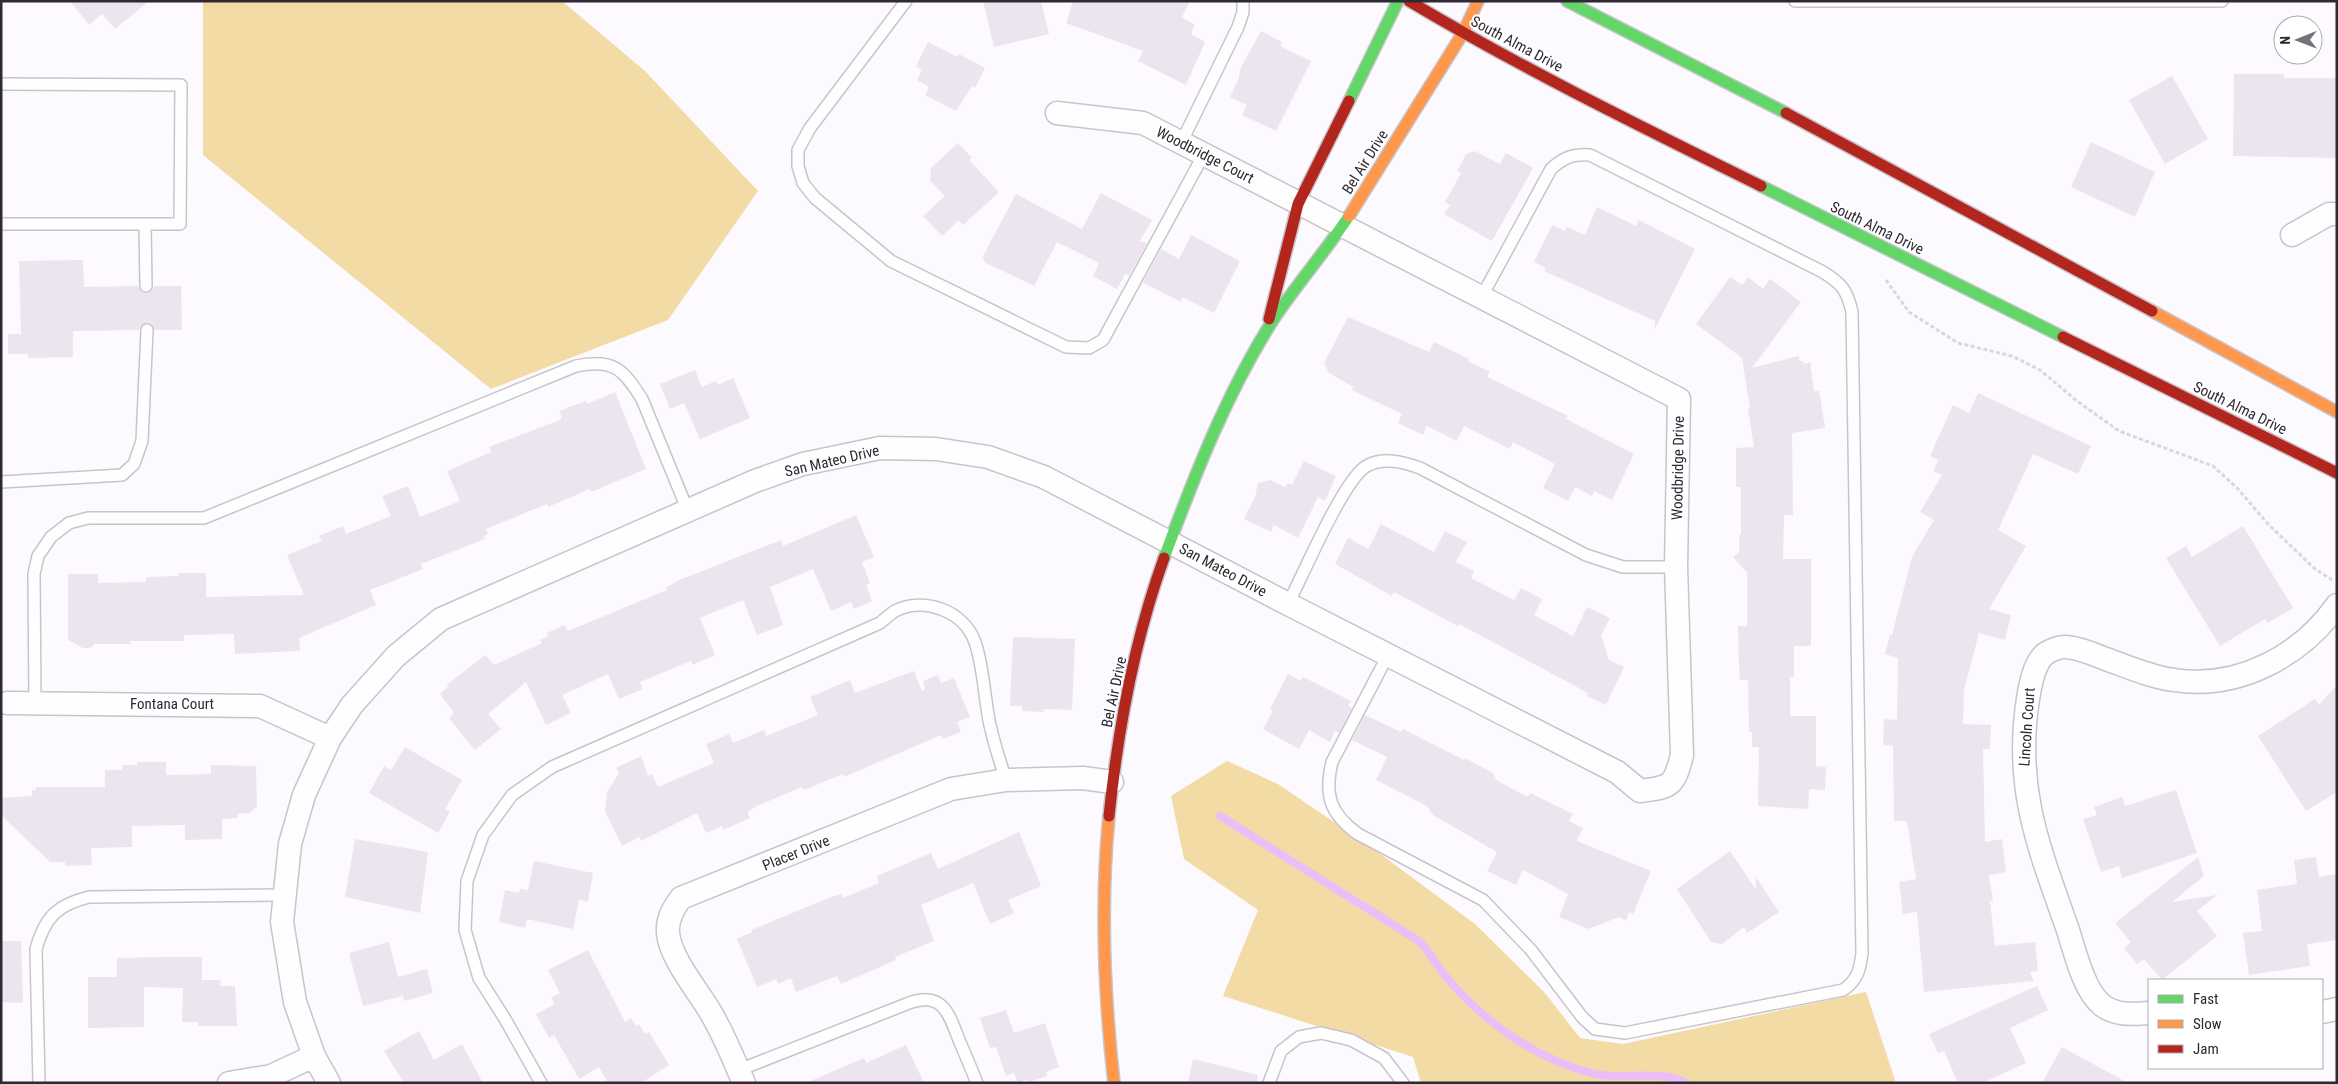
<svg xmlns="http://www.w3.org/2000/svg" width="2338" height="1084" font-family="'Roboto Condensed',sans-serif">
	<rect width="100%" height="100%" fill="#fcfafe"/>
	<path fill="#f2dba5" d="M 203,1 L 562,1 L 645,71 L 758,191 L 668,320 L 491,389 L 203,155 Z
		M 1227,761 L 1278,784 L 1375,850 L 1475,924 L 1545,993 L 1580,1038 L 1623,1044 L 1866,992 L 1896,1083 L 1421,1083 L 1413,1057 L 1223,996 L 1258,910 L 1184,859 L 1171,796 Z"/>
	<g fill="none" stroke-linecap="round" stroke-linejoin="round">
		<path stroke="#eabef8" stroke-width="8" d="M 1220,816 L 1419,941 C 1430,952 1437,966 1447,978 C 1485,1023 1537,1060 1595,1074 C 1622,1080 1663,1069 1686,1083"/>
	</g>
	<path fill="#ece4ef" d="M 70,1 L 149,1 L 115,29 L 102,14 L 89,25 Z
		M 983,1 L 1041,1 L 1049,34 L 994,47 Z
		M 1073,1 L 1190,1 L 1182,17 L 1195,25 L 1191,34 L 1205,42 L 1186,85 L 1138,61 L 1143,51 L 1066,23 Z
		M 1261,31 L 1282,42 L 1280,46 L 1311,61 L 1276,131 L 1242,115 L 1247,105 L 1230,97 L 1239,78 L 1240,69 Z
		M 928,42 L 958,57 L 959,54 L 985,68 L 975,88 L 972,86 L 956,111 L 925,95 L 929,87 L 917,80 L 922,70 L 916,66 Z
		M 2234,74 L 2284,74 L 2284,78 L 2337,78 L 2337,158 L 2233,156 Z
		M 2172,76 L 2208,139 L 2165,164 L 2129,100 Z
		M 2091,142 L 2155,172 L 2135,217 L 2071,187 Z
		M 958,143 L 972,158 L 969,160 L 999,192 L 963,225 L 959,220 L 942,236 L 923,216 L 945,196 L 930,181 L 931,168 Z
		M 1475,151 L 1500,164 L 1506,153 L 1533,168 L 1492,241 L 1444,214 L 1450,205 L 1445,202 L 1461,173 L 1457,171 L 1466,154 Z
		M 1101,193 L 1152,220 L 1140,241 L 1147,243 L 1129,276 L 1125,274 L 1117,289 L 1093,276 L 1099,263 L 1057,242 L 1034,286 L 984,262 L 985,260 L 982,258 L 1016,194 L 1082,229 Z
		M 1597,207 L 1636,226 L 1639,220 L 1695,249 L 1655,329 L 1655,321 L 1544,271 L 1546,268 L 1534,262 L 1552,225 L 1565,231 L 1567,227 L 1585,235 Z
		M 1191,235 L 1240,261 L 1214,313 L 1183,297 L 1181,302 L 1143,283 L 1161,249 L 1179,259 Z
		M 83,260 L 84,287 L 138,286 L 142,292 L 147,293 L 152,290 L 154,286 L 181,286 L 182,330 L 154,330 L 151,324 L 147,323 L 141,326 L 139,330 L 73,331 L 73,357 L 28,358 L 28,354 L 8,354 L 8,334 L 21,334 L 19,261 Z
		M 1730,277 L 1742,285 L 1748,277 L 1763,289 L 1770,279 L 1801,302 L 1752,368 L 1799,356 L 1799,361 L 1803,361 L 1804,364 L 1810,362 L 1814,391 L 1819,390 L 1825,428 L 1792,433 L 1793,515 L 1784,515 L 1783,559 L 1811,559 L 1811,646 L 1794,646 L 1794,677 L 1790,677 L 1790,716 L 1816,716 L 1816,766 L 1826,767 L 1825,790 L 1809,789 L 1808,809 L 1758,806 L 1759,747 L 1752,747 L 1752,732 L 1749,732 L 1748,680 L 1740,680 L 1739,668 L 1738,626 L 1747,626 L 1747,572 L 1733,557 L 1739,552 L 1739,535 L 1741,535 L 1741,487 L 1736,487 L 1736,448 L 1754,447 L 1748,409 L 1750,408 L 1742,358 L 1696,324 Z
		M 1348,317 L 1429,352 L 1434,342 L 1469,359 L 1468,361 L 1490,372 L 1487,377 L 1568,416 L 1566,419 L 1634,454 L 1612,500 L 1594,491 L 1592,496 L 1575,487 L 1568,501 L 1543,488 L 1555,464 L 1513,442 L 1510,449 L 1464,426 L 1457,441 L 1427,426 L 1423,435 L 1398,423 L 1402,414 L 1352,390 L 1353,387 L 1329,373 L 1324,363 Z
		M 695,370 L 702,387 L 716,381 L 718,385 L 733,378 L 750,418 L 700,439 L 684,403 L 670,409 L 660,384 Z
		M 615,392 L 646,469 L 591,492 L 590,489 L 548,507 L 547,504 L 486,529 L 488,534 L 484,536 L 485,539 L 421,564 L 423,569 L 370,590 L 376,605 L 299,638 L 300,651 L 235,654 L 234,634 L 184,635 L 184,641 L 130,641 L 130,644 L 94,644 L 91,648 L 83,648 L 68,640 L 68,574 L 98,574 L 98,583 L 146,582 L 146,577 L 178,576 L 178,573 L 206,573 L 206,597 L 304,595 L 287,555 L 322,541 L 319,536 L 343,526 L 346,534 L 391,516 L 382,496 L 408,486 L 420,517 L 460,501 L 447,471 L 491,452 L 489,447 L 560,420 L 562,417 L 559,411 L 586,401 L 587,404 Z
		M 1978,393 L 2091,446 L 2078,474 L 2033,454 L 1998,530 L 2026,546 L 1989,609 L 2011,615 L 2005,640 L 1979,633 L 1964,690 L 1963,724 L 1991,725 L 1990,749 L 1983,749 L 1985,842 L 2002,839 L 2006,872 L 1989,875 L 1993,901 L 1990,901 L 1995,946 L 2035,942 L 2038,971 L 2030,972 L 2034,981 L 1924,992 L 1917,912 L 1903,914 L 1899,882 L 1916,879 L 1907,821 L 1894,821 L 1893,746 L 1883,745 L 1884,719 L 1897,720 L 1898,658 L 1885,654 L 1890,634 L 1892,635 L 1912,557 L 1934,520 L 1920,512 L 1942,475 L 1933,471 L 1938,460 L 1930,456 L 1953,405 L 1969,413 Z
		M 1304,461 L 1336,476 L 1325,501 L 1318,497 L 1298,538 L 1274,525 L 1271,532 L 1244,519 L 1255,497 L 1258,483 L 1270,480 L 1285,487 L 1288,483 L 1292,485 Z
		M 856,515 L 874,557 L 862,562 L 870,583 L 866,585 L 872,601 L 854,609 L 851,602 L 831,611 L 813,569 L 770,587 L 783,625 L 757,635 L 743,600 L 700,618 L 715,655 L 692,665 L 691,661 L 640,682 L 643,689 L 619,699 L 608,674 L 562,695 L 571,713 L 546,725 L 526,682 L 488,714 L 501,729 L 475,750 L 449,718 L 454,713 L 440,694 L 448,687 L 447,685 L 485,655 L 494,665 L 542,643 L 540,640 L 548,636 L 547,633 L 564,625 L 568,631 L 667,590 L 666,588 L 679,580 L 715,566 L 781,540 L 783,546 Z
		M 1381,524 L 1434,552 L 1445,531 L 1467,542 L 1456,562 L 1474,571 L 1471,578 L 1514,600 L 1521,588 L 1542,599 L 1534,615 L 1573,636 L 1587,607 L 1610,618 L 1601,635 L 1609,660 L 1624,667 L 1606,705 L 1587,696 L 1588,693 L 1459,624 L 1458,626 L 1394,592 L 1392,596 L 1335,564 L 1348,538 L 1368,549 Z
		M 2243,526 L 2293,608 L 2268,623 L 2265,619 L 2220,646 L 2166,558 L 2186,546 L 2192,557 Z
		M 1013,637 L 1075,639 L 1072,710 L 1043,709 L 1044,712 L 1022,711 L 1022,706 L 1010,706 Z
		M 914,671 L 922,691 L 925,689 L 923,681 L 938,675 L 941,683 L 954,678 L 970,717 L 957,722 L 961,732 L 943,739 L 941,735 L 844,777 L 843,774 L 804,790 L 802,787 L 759,805 L 747,812 L 750,818 L 723,830 L 722,826 L 706,833 L 697,813 L 641,841 L 639,837 L 622,846 L 605,811 L 607,792 L 619,773 L 616,768 L 641,756 L 648,776 L 652,774 L 658,787 L 714,763 L 706,744 L 729,734 L 733,743 L 764,730 L 766,736 L 818,715 L 810,697 L 850,680 L 855,693 Z
		M 1288,674 L 1301,681 L 1303,677 L 1351,701 L 1348,706 L 1352,708 L 1339,733 L 1335,731 L 1330,742 L 1309,730 L 1299,749 L 1263,729 L 1273,711 L 1270,709 Z
		M 2337,685 L 2337,792 L 2306,811 L 2258,736 L 2315,699 L 2319,705 Z
		M 1365,715 L 1401,732 L 1403,729 L 1464,760 L 1465,758 L 1493,773 L 1496,780 L 1528,797 L 1530,793 L 1573,814 L 1569,821 L 1583,828 L 1577,841 L 1651,871 L 1633,914 L 1629,912 L 1626,921 L 1619,917 L 1588,929 L 1559,917 L 1568,894 L 1523,870 L 1516,885 L 1487,871 L 1497,852 L 1433,815 L 1427,806 L 1376,780 L 1387,757 L 1352,740 Z
		M 405,747 L 462,780 L 445,809 L 450,812 L 438,833 L 369,793 L 384,766 L 391,770 Z
		M 137,762 L 166,762 L 166,775 L 211,774 L 211,765 L 256,766 L 257,806 L 250,813 L 237,814 L 238,818 L 222,819 L 222,839 L 185,840 L 185,825 L 132,826 L 132,847 L 91,848 L 92,865 L 65,866 L 65,862 L 50,862 L 1,815 L 1,798 L 32,796 L 32,790 L 36,790 L 36,787 L 105,787 L 105,770 L 122,770 L 122,765 L 137,765 Z
		M 2176,790 L 2197,853 L 2122,878 L 2119,866 L 2101,872 L 2083,819 L 2097,815 L 2094,807 L 2122,797 L 2125,806 Z
		M 1019,832 L 1041,886 L 1008,900 L 1014,913 L 990,924 L 973,883 L 921,905 L 934,941 L 895,957 L 896,960 L 841,984 L 837,976 L 796,992 L 791,978 L 778,984 L 776,979 L 757,987 L 737,939 L 752,932 L 751,930 L 831,897 L 842,894 L 843,898 L 879,883 L 877,876 L 931,853 L 938,869 Z
		M 355,839 L 428,852 L 420,913 L 345,897 Z
		M 1730,851 L 1756,890 L 1756,877 L 1779,912 L 1747,933 L 1744,927 L 1722,944 L 1711,942 L 1677,889 Z
		M 2198,857 L 2204,876 L 2172,902 L 2217,895 L 2197,911 L 2217,936 L 2162,980 L 2144,959 L 2137,964 L 2124,948 L 2131,942 L 2115,923 Z
		M 2316,857 L 2319,877 L 2337,874 L 2337,940 L 2307,944 L 2310,966 L 2249,975 L 2243,933 L 2262,931 L 2257,890 L 2297,884 L 2294,860 Z
		M 534,861 L 593,873 L 588,901 L 579,900 L 573,929 L 527,919 L 525,928 L 499,922 L 505,890 L 519,893 L 520,889 L 528,890 Z
		M 1,941 L 21,941 L 23,1003 L 1,1002 Z
		M 389,942 L 398,977 L 427,969 L 433,993 L 404,1001 L 403,996 L 363,1006 L 349,953 Z
		M 588,950 L 625,1022 L 631,1018 L 636,1026 L 639,1024 L 645,1034 L 649,1032 L 669,1065 L 641,1083 L 608,1083 L 599,1067 L 579,1079 L 554,1035 L 549,1038 L 536,1014 L 555,1004 L 551,998 L 560,993 L 548,970 Z
		M 166,957 L 202,957 L 202,980 L 221,980 L 220,986 L 235,986 L 237,1026 L 198,1026 L 198,1022 L 182,1022 L 183,988 L 144,987 L 144,1027 L 88,1028 L 88,977 L 117,977 L 117,958 Z
		M 2037,986 L 2048,1010 L 2010,1028 L 2026,1063 L 1982,1083 L 1958,1083 L 1944,1051 L 1938,1053 L 1929,1034 Z
		M 1006,1010 L 1014,1033 L 1045,1023 L 1059,1067 L 1046,1072 L 1047,1076 L 1029,1082 L 1028,1079 L 1018,1083 L 1014,1073 L 1006,1076 L 996,1047 L 990,1048 L 980,1018 Z
		M 419,1031 L 434,1060 L 462,1044 L 483,1083 L 404,1083 L 384,1051 Z
		M 906,1045 L 924,1083 L 806,1083 L 864,1058 L 866,1063 Z
		M 2062,1047 L 2128,1083 L 2042,1083 Z
		M 1193,1059 L 1258,1075 L 1257,1083 L 1188,1083 Z"/>
	<g fill="none" stroke-linecap="round" stroke-linejoin="round">
		<g stroke="#c8c4cb" stroke-width="14">
			<path id="lane" d="M 906,1 L 810,128 L 798,150 L 798,166 L 803,183 L 815,198 L 891,261 L 1066,347 L 1089,348 L 1103,340 L 1204,154
				M 1795,1 L 2222,1
				M 1,84 L 181,85 L 180,224 L 1,224
				M 1181,143 L 1238,27 L 1243,12 L 1243,1
				M 145,224 L 146,286
				M 1,482 L 122,475 L 134,464 L 142,441 L 147,330
				M 1288,604 C 1303,575 1342,483 1365,467 C 1382,456 1403,462 1420,468 L 1586,555 L 1623,567 L 1676,567
				M 1388,655 L 1332,762 C 1324,795 1330,814 1358,834 L 1483,900 L 1531,950 L 1582,1017 L 1595,1029 L 1625,1033 L 1843,990 C 1858,980 1860,969 1862,953 L 1852,312 C 1847,290 1842,284 1823,272 L 1590,155 C 1573,154 1564,157 1551,169 L 1481,298
				M 35,703 L 34,574 L 38,556 L 51,537 L 69,523 L 88,518 L 204,518 L 576,366 C 613,358 623,369 642,399 L 688,511
				M 739,1070 L 909,1003 C 943,991 949,1014 959,1040 C 965,1054 971,1068 977,1083
				M 39,1083 L 36,949 C 45,917 57,905 89,897 L 284,895
				M 541,1083 L 505,1019 L 479,978 L 465,930 L 467,881 L 483,835 L 512,795 L 552,767 L 880,623 C 885,619 890,614 895,611 C 924,596 964,611 975,642 C 984,668 984,698 990,725 C 994,743 1000,762 1006,780
				M 1269,1083 L 1281,1051 L 1299,1037 L 1321,1033 L 1351,1040 L 1384,1058 L 1403,1083"/>
		</g>
		<g stroke="#c8c4cb" stroke-width="25">
			<path id="street" d="M 2292,235 L 2329,214 L 2337,214
				M 7,703 L 260,706 L 330,738
				M 2322,1012 L 2337,1009
				M 2149,1013 C 2133,1014 2116,1016 2102,1005 C 2084,991 2075,952 2068,930 C 2039,848 2014,789 2028,699 C 2030,686 2034,663 2045,654 C 2049,651 2061,646 2066,647 C 2080,648 2093,654 2106,659 C 2128,667 2151,677 2174,680 C 2238,690 2301,656 2337,605
				M 229,1083 L 271,1076 L 314,1056
				M 329,1083 L 314,1056 L 295,1002 L 282,922 L 290,844 L 304,795 L 330,738 L 352,705 L 396,656 L 441,619 L 755,481 L 803,464 L 880,448 L 936,449 L 988,457 L 1044,477 L 1288,604 L 1617,772 L 1640,791 C 1672,787 1674,786 1682,755 L 1676,567 L 1679,399 L 1143,123 L 1057,113
				M 744,1083 C 734,1060 724,1035 711,1013 C 699,992 670,958 668,933 C 667,919 673,909 681,898 L 951,789 L 1006,780 L 1083,778 L 1112,782"/>
		</g>
		<g stroke="#c8c4cb" stroke-width="14">
			<path id="fast" d="M 1567,1 L 1786,113
				M 1349,101 L 1398,1
				M 1761,186 L 2063,337
				M 1164,558 C 1194,477 1226,394 1273,320 C 1297,284 1325,252 1349,216"/>
		</g>
		<g stroke="#c8c4cb" stroke-width="14">
			<path id="slow" d="M 1349,216 L 1463,33 L 1478,1
				M 2152,311 L 2337,412
				M 1109,816 C 1100,906 1104,994 1114,1083"/>
		</g>
		<g stroke="#c8c4cb" stroke-width="14">
			<path id="jam" d="M 1409,1 C 1523,69 1642,127 1761,186
				M 1786,113 L 2152,311
				M 1269,319 L 1298,204 L 1349,101
				M 2063,337 L 2337,473
				M 1109,816 C 1118,729 1134,641 1164,558"/>
		</g>
		<path stroke="#d9d8d9" stroke-width="3" stroke-dasharray="4 2.5" stroke-linecap="butt" d="M 1886,280 L 1909,312 L 1958,343 L 2012,356 L 2040,370 L 2077,401 L 2119,431 L 2213,466 L 2238,489 L 2267,523 L 2315,569 L 2334,581"/>
		<use href="#lane" stroke="#fffeff" stroke-width="11"/>
		<use href="#street" stroke="#fffeff" stroke-width="22"/>
		<use href="#fast" stroke="#63d668" stroke-width="11"/>
		<use href="#slow" stroke="#ff974d" stroke-width="11"/>
		<use href="#jam" stroke="#b3261e" stroke-width="11"/>
	</g>
	<g text-anchor="middle" stroke-width="4" stroke-linejoin="round" paint-order="stroke">
		<g font-size="15" fill="#302833" stroke="#fff">
			<text transform="translate(1517 44) rotate(28)" y="5">South Alma Drive</text>
			<text transform="translate(1205 155) rotate(27)" y="5">Woodbridge Court</text>
			<text transform="translate(1365 162) rotate(-58)" y="5">Bel Air Drive</text>
			<text transform="translate(1877 228) rotate(26)" y="5">South Alma Drive</text>
			<text transform="translate(2240 408) rotate(26)" y="5">South Alma Drive</text>
			<text transform="translate(832 461) rotate(-13)" y="5">San Mateo Drive</text>
			<text transform="translate(1678 468) rotate(-89)" y="5">Woodbridge Drive</text>
			<text transform="translate(1223 570) rotate(28)" y="5">San Mateo Drive</text>
			<text transform="translate(1114 692) rotate(-78)" y="5">Bel Air Drive</text>
			<text x="172" y="709">Fontana Court</text>
			<text transform="translate(2027 727) rotate(-86)" y="5">Lincoln Court</text>
			<text transform="translate(796 853) rotate(-22)" y="5">Placer Drive</text>
		</g>
	</g>
	<rect width="2338" height="1084" fill="none" stroke="#302833" stroke-width="5"/>
	<rect x="2148" y="979" width="175" height="90" fill="#ffffff" stroke="#aca9ad"/>
	<rect x="2158" y="995" width="25" height="8" fill="#63d668" stroke="#aca9ad"/>
	<text x="2193" y="1004" font-size="15" fill="#302833">Fast</text>
	<rect x="2158" y="1020" width="25" height="8" fill="#ff974d" stroke="#aca9ad"/>
	<text x="2193" y="1029" font-size="15" fill="#302833">Slow</text>
	<rect x="2158" y="1045" width="25" height="8" fill="#b3261e" stroke="#aca9ad"/>
	<text x="2193" y="1054" font-size="15" fill="#302833">Jam</text>
	<g transform="translate(2298 40) rotate(269)"><circle r="24" fill="#ffffff" stroke="#aca9ad"/>
	<path d="M0-4L9 19L0 12L-9 19Z" fill="#77727a"/>
	<text y="-8" font-size="14" font-weight="bold" text-anchor="middle" fill="#302833">N</text>
	</g>
</svg>
